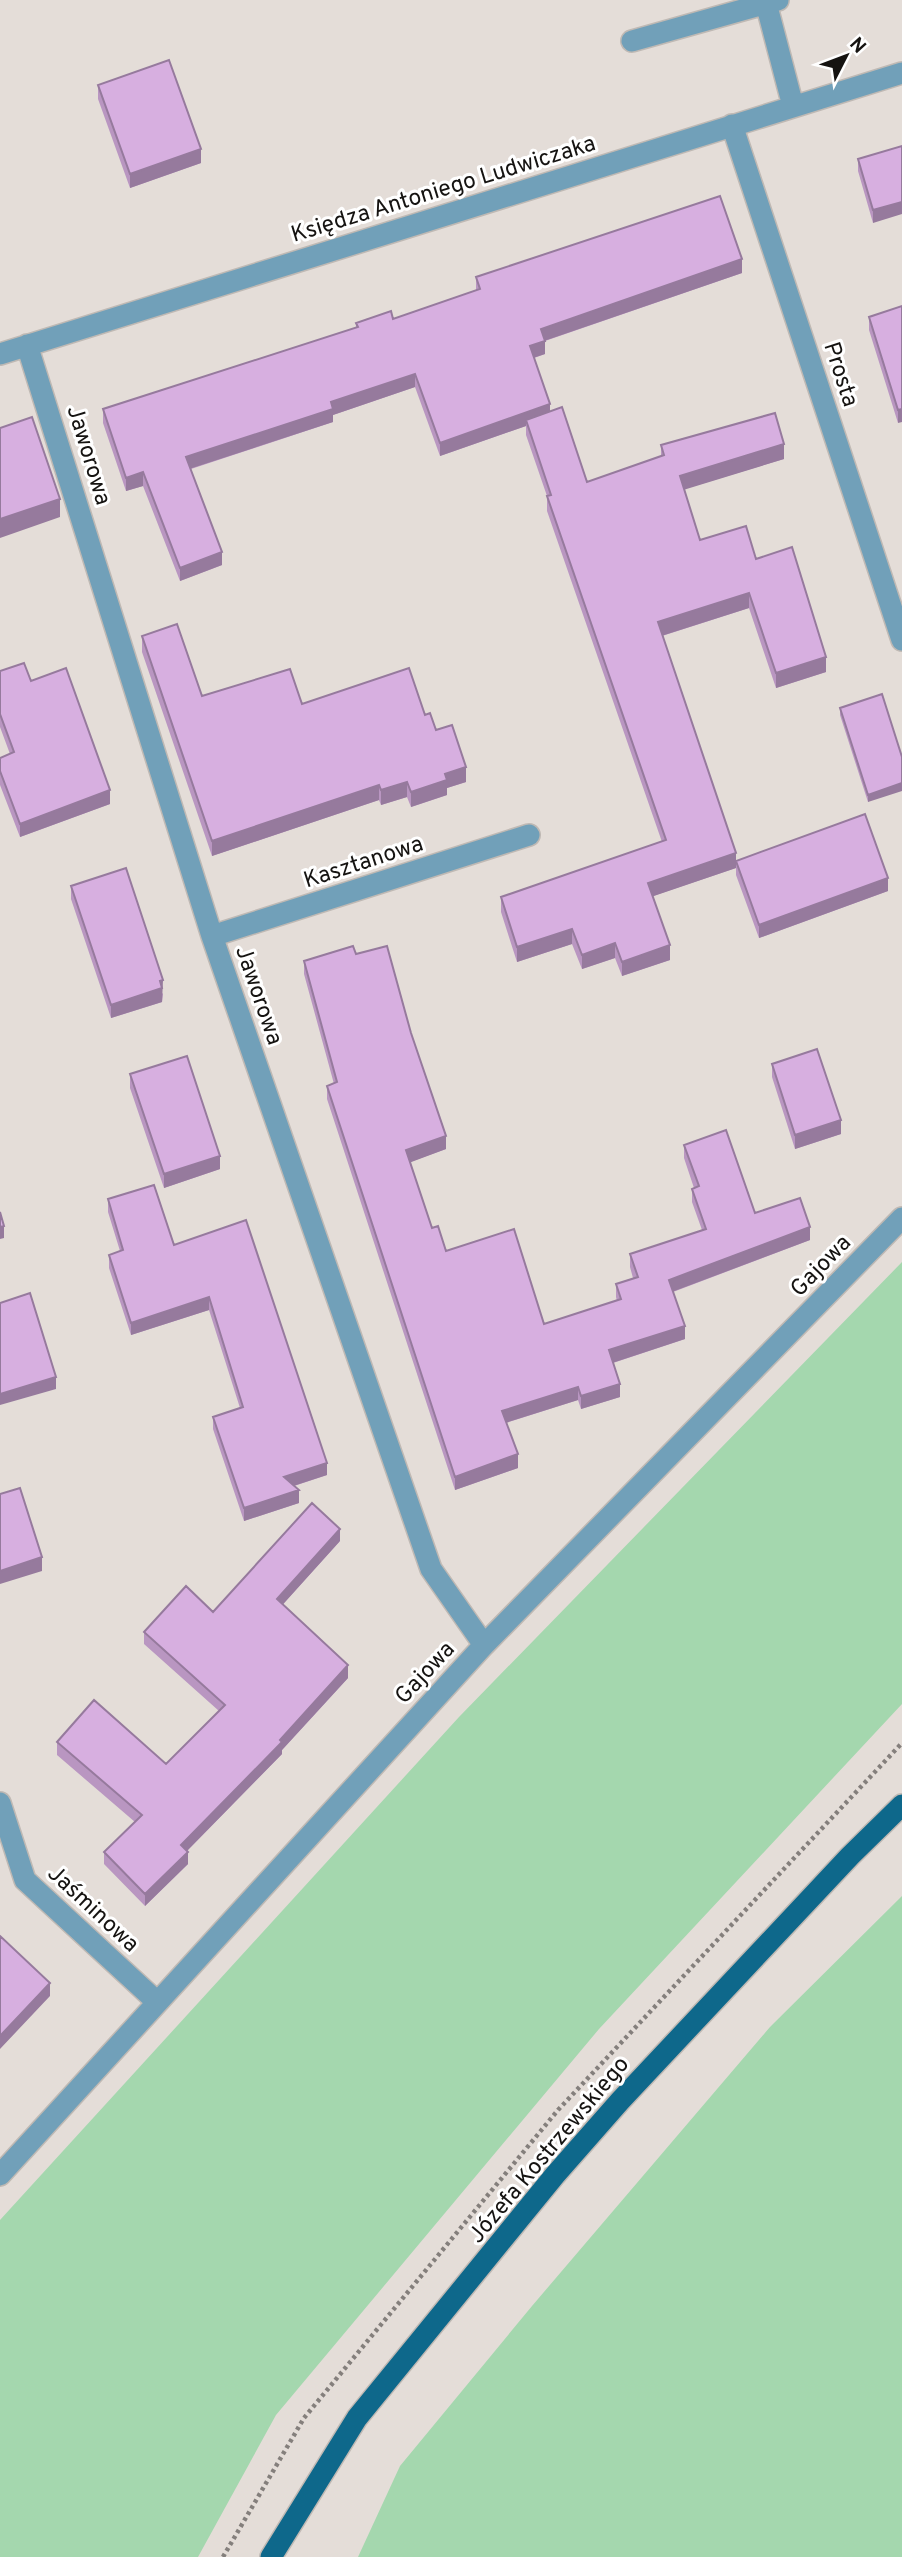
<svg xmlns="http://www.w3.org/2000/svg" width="902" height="2557" font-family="Overpass,sans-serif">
	<rect width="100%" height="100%" fill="#e4ddd8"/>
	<path fill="#a4d7ae" d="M 902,1262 L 902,1704 L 599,2029 L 276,2415 L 198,2557 L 0,2557 L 0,2220 L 459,1717 Z
		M 902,1896 L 902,2557 L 358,2557 L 400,2466 L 532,2306 L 770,2027 Z"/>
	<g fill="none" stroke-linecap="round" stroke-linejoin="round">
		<g stroke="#bfb9b4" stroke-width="24">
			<path id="minor" d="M 766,3 L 793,106
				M 632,41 L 778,0
				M 732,125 L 902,640
				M 27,345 L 212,936 L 431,1569 L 484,1645
				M 0,354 L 902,73
				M 212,936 L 529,835
				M 0,1803 L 25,1880 L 156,2001
				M 0,2175 L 484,1645 L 902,1218"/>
		</g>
		<g stroke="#bfb9b4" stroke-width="24">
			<path id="major" d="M 271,2557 L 357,2418 L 555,2175 L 620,2101 L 850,1856 L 902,1805"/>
		</g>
		<path stroke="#847f7c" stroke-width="4.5" stroke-dasharray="3.5 3.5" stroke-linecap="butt" d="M 223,2557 L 304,2418 L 558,2110 L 902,1743"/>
		<use href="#minor" stroke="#71a0b9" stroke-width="21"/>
		<use href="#major" stroke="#0e688b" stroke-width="21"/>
	</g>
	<path fill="#b996c1" d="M 98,85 L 201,163 L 130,188 L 98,99 Z
		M 902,146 L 873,223 L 858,171 L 858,159 Z
		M 742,273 L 545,341 L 545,354 L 534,358 L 550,412 L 587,482 L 661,456 L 661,445 L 784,459 L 684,489 L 700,540 L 756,559 L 826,672 L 776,688 L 749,608 L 662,636 L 736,861 L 888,891 L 759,938 L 736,875 L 736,868 L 653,896 L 670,960 L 622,976 L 615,958 L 582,969 L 572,944 L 517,962 L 501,912 L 501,897 L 662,842 L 547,511 L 547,496 L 526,435 L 526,426 L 440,456 L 415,387 L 333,415 L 333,422 L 191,469 L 222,565 L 180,581 L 143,486 L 126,491 L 103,423 L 103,409 L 356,328 L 356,323 L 393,319 L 476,290 L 476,277 Z
		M 902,306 L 898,423 L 869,330 L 869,317 Z
		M 142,636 L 202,696 L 425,715 L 436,730 L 466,782 L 447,788 L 447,795 L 411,807 L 407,797 L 381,805 L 379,800 L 212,856 L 142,652 Z
		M 0,671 L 31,681 L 110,804 L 20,837 L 0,785 L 0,758 L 10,754 L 0,727 Z
		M 840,708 L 902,757 L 868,802 L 840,715 Z
		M 71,886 L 163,994 L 162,1002 L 111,1018 L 71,899 Z
		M 356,954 L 411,1033 L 446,1149 L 410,1162 L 432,1228 L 446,1251 L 544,1324 L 617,1301 L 616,1297 L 616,1284 L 633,1278 L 630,1267 L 630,1254 L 702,1230 L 692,1202 L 692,1189 L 694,1188 L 684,1158 L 684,1145 L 755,1213 L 810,1240 L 673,1292 L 685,1339 L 613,1363 L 620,1397 L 581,1409 L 578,1400 L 506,1423 L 518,1468 L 455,1490 L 327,1099 L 327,1086 L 334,1084 L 304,974 L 304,961 Z
		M 772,1064 L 841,1134 L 795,1149 L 772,1077 Z
		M 130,1074 L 220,1169 L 164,1188 L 130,1088 Z
		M 108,1199 L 174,1245 L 327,1475 L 294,1486 L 299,1503 L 244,1521 L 213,1429 L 213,1417 L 240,1408 L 209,1310 L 131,1335 L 109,1268 L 109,1255 L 120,1251 L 108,1212 Z
		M 340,1541 L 283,1604 L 348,1678 L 282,1750 L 282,1754 L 187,1851 L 188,1864 L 145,1906 L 104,1864 L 104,1852 L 135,1822 L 57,1755 L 57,1742 L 166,1764 L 219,1711 L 144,1644 L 144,1632 L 213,1612 Z"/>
	<path fill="#967a9d" d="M 201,149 L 201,163 L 130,188 L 130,174 Z
		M 902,202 L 902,214 L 873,223 L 873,210 Z
		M 742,259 L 742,273 L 541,342 L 541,329 Z
		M 545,341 L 545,354 L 530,359 L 530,346 Z
		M 415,374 L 415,387 L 333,415 L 333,422 L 186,470 L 186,457 L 331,402 Z
		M 550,404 L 550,417 L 526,420 L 526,426 L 440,456 L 440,443 Z
		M 902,409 L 902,422 L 898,423 L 898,410 Z
		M 784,444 L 784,459 L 680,491 L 680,476 Z
		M 143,472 L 143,486 L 126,491 L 126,478 Z
		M 60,499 L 60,517 L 0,538 L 0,519 Z
		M 222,552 L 222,565 L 180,581 L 180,568 Z
		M 749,593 L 749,608 L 658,637 L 658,622 Z
		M 826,657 L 826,672 L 776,688 L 776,673 Z
		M 466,767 L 466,782 L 447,788 L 447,795 L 411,807 L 411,792 L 445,774 Z
		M 407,782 L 407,797 L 381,805 L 381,790 Z
		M 902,783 L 902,791 L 868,802 L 868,795 Z
		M 379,785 L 379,800 L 212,856 L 212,841 Z
		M 110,790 L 110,804 L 20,837 L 20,824 Z
		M 736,853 L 736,868 L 648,898 L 648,883 Z
		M 888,878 L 888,891 L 759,938 L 759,925 Z
		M 572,929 L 572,944 L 517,962 L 517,947 Z
		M 615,943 L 615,958 L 582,969 L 582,955 Z
		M 670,945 L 670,960 L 622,976 L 622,962 Z
		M 163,980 L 162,1002 L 111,1018 L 111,1005 Z
		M 841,1120 L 841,1134 L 795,1149 L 795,1135 Z
		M 446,1136 L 446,1149 L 406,1164 L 406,1150 Z
		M 220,1156 L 220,1169 L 164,1188 L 164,1174 Z
		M 4,1226 L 4,1238 L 0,1239 L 0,1227 Z
		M 810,1227 L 810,1240 L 669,1293 L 669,1280 Z
		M 209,1297 L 209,1310 L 131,1335 L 131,1323 Z
		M 685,1326 L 685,1339 L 609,1364 L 609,1350 Z
		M 56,1377 L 56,1389 L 0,1405 L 0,1394 Z
		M 620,1384 L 620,1397 L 581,1409 L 581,1396 Z
		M 578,1387 L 578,1400 L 502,1424 L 502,1411 Z
		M 518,1454 L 518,1468 L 455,1490 L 455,1477 Z
		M 327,1463 L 327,1475 L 284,1489 L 284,1477 Z
		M 299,1490 L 299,1503 L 244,1521 L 244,1508 Z
		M 340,1529 L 340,1541 L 277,1611 L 277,1599 Z
		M 42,1557 L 42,1571 L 0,1584 L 0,1571 Z
		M 348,1665 L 348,1678 L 282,1750 L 282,1754 L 181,1857 L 181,1845 Z
		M 188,1852 L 188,1864 L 145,1906 L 145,1894 Z
		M 50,1983 L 50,1996 L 0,2049 L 0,2036 Z"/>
	<path fill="#d7afe0" stroke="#967a9d" stroke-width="2" d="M 169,60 L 201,149 L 130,174 L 98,85 Z
		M 902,146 L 902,202 L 873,210 L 858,159 Z
		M 720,196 L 742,259 L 541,329 L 545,341 L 530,346 L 550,404 L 440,443 L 415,374 L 331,402 L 333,409 L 186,457 L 222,552 L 180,568 L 143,472 L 126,478 L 103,409 L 358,327 L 356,323 L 391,311 L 393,319 L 480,289 L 476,277 Z
		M 902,306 L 902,409 L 898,410 L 869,317 Z
		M 562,407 L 587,482 L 664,455 L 661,445 L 775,413 L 784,444 L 680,476 L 700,540 L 746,526 L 756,559 L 792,547 L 826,657 L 776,673 L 749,593 L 658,622 L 736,853 L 648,883 L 670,945 L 622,962 L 615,943 L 582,955 L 572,929 L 517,947 L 501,897 L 666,840 L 547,496 L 551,495 L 526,420 Z
		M 32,417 L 60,499 L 0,519 L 0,428 Z
		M 177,624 L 202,696 L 290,669 L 302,704 L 409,668 L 425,715 L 430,713 L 436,730 L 452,725 L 466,767 L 445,774 L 447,780 L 411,792 L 407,782 L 381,790 L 379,785 L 212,841 L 142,636 Z
		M 24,663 L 31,681 L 66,668 L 110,790 L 20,824 L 0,771 L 0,758 L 14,752 L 0,714 L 0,671 Z
		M 882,694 L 902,757 L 902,783 L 868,795 L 840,708 Z
		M 865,814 L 888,878 L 759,925 L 736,861 Z
		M 126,868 L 163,980 L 160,981 L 162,988 L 111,1005 L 71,886 Z
		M 353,946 L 356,954 L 387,946 L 411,1033 L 446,1136 L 406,1150 L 432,1228 L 438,1226 L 446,1251 L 514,1229 L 544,1324 L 621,1299 L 616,1284 L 638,1277 L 630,1254 L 706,1229 L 692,1189 L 699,1186 L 684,1145 L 726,1130 L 755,1213 L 800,1198 L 810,1227 L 669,1280 L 685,1326 L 609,1350 L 620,1384 L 581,1396 L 578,1387 L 502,1411 L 518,1454 L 455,1477 L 327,1086 L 337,1082 L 304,961 Z
		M 817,1049 L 841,1120 L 795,1135 L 772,1064 Z
		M 187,1056 L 220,1156 L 164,1174 L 130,1074 Z
		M 154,1185 L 174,1245 L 246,1220 L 327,1463 L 284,1477 L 299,1490 L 244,1508 L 213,1417 L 243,1407 L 209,1297 L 131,1323 L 109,1255 L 123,1250 L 108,1199 Z
		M 0,1212 L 4,1226 L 0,1227 Z
		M 30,1293 L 56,1377 L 0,1394 L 0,1303 Z
		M 20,1488 L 42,1557 L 0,1571 L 0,1494 Z
		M 312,1503 L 340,1529 L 277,1599 L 348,1665 L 280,1740 L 282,1742 L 181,1845 L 188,1852 L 145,1894 L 104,1852 L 142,1815 L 57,1742 L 94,1700 L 166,1764 L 225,1705 L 144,1632 L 186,1586 L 213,1612 Z
		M 0,1936 L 50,1983 L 0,2036 Z"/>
	<g text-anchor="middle" stroke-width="6" stroke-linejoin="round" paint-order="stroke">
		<g font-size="23" fill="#151311" stroke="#fff">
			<text transform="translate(443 188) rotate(-17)" y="8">Księdza Antoniego Ludwiczaka</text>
			<text transform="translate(842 374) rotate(72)" y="8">Prosta</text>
			<text transform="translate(90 455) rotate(73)" y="8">Jaworowa</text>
			<text transform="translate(363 861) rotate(-18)" y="8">Kasztanowa</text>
			<text transform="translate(260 995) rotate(71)" y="8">Jaworowa</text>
			<text transform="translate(820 1265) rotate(-46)" y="8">Gajowa</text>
			<text transform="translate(424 1672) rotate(-47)" y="8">Gajowa</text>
			<text transform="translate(94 1908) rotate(43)" y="8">Jaśminowa</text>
			<text transform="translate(548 2149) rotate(-50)" y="8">Józefa Kostrzewskiego</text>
		</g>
	</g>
	<g transform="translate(846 56) rotate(48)" stroke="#ffffff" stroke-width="5" paint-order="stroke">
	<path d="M0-5L12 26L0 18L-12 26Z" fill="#151311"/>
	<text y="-10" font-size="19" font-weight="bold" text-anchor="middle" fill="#151311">N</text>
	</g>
</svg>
